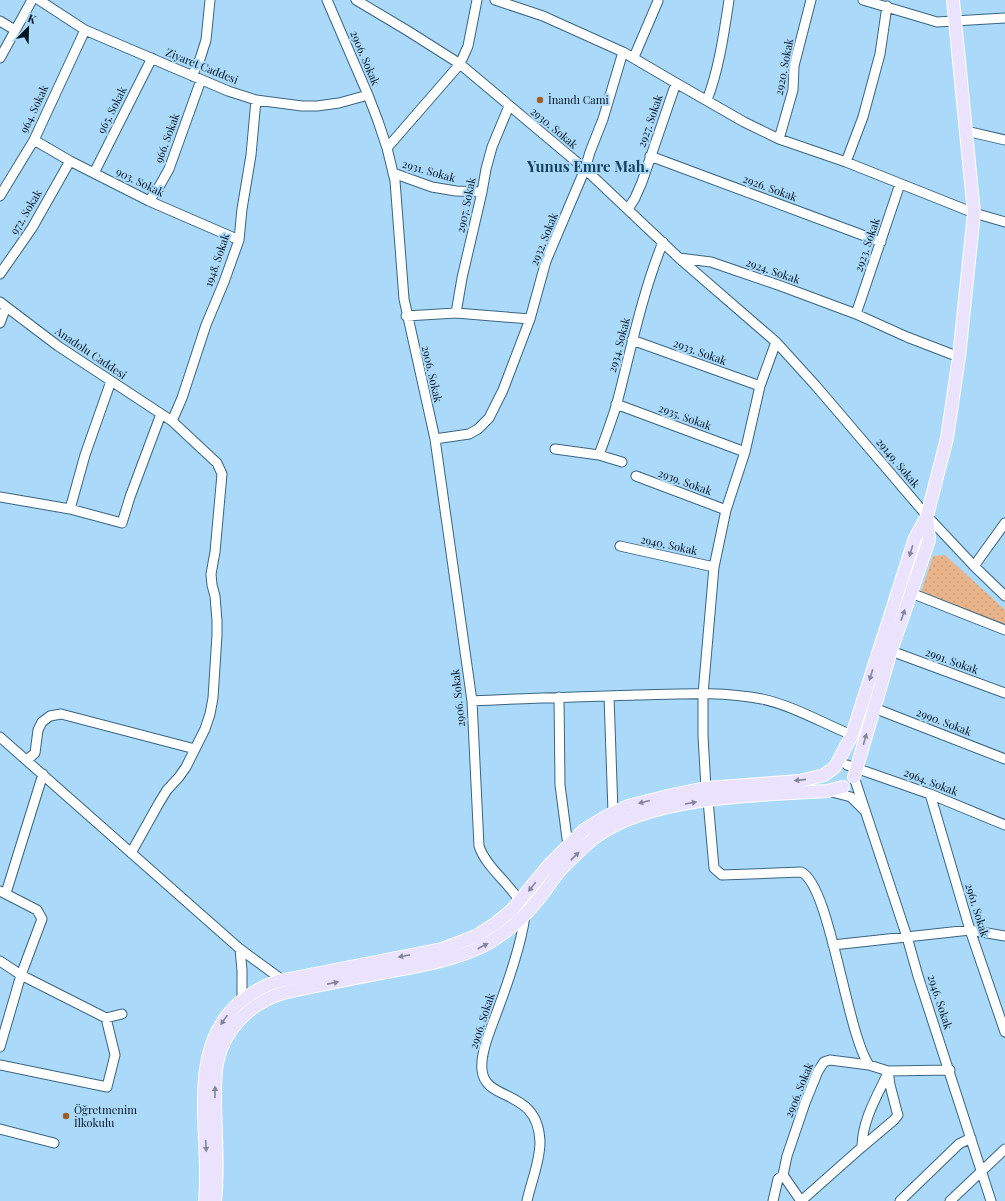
<svg xmlns="http://www.w3.org/2000/svg" width="1005" height="1201" font-family="'Playfair Display',serif">
	<defs>
		<pattern id="park-dots" width="8" height="8" patternUnits="userSpaceOnUse"><rect width="8" height="8" fill="#eab48a"/><path d="M2 2h.1M6 6h.1" fill="none" stroke="#c79a77" stroke-width="1.8" stroke-linecap="round"/></pattern>
	</defs>
	<rect width="100%" height="100%" fill="#aad9fa"/>
	<path fill="url(#park-dots)" d="M 945,555 L 1005,610 L 1005,626 L 921,592 L 933,556 Z"/>
	<g fill="none" stroke-linecap="round" stroke-linejoin="round">
		<g stroke="#396582" stroke-width="11">
			<path id="minor" d="M 39,0 L 85,30 L 228,91 L 256,100 L 302,106 L 317,106 L 339,103 L 368,95
				M 327,0 L 368,95 L 378,121 L 387,148 L 395,181 L 404,299 L 435,439 L 472,701 L 479,846 C 487,871 519,889 524,913 C 526,920 522,930 521,937 C 515,962 507,985 498,1009 C 492,1026 480,1052 482,1070 C 485,1103 538,1087 540,1142 C 540,1162 531,1182 527,1201
				M 356,0 L 408,31 L 460,64 L 585,169 L 679,258 L 776,342 L 816,386 L 927,516 L 974,566 L 1005,596
				M 495,0 L 543,16 L 623,52 L 676,83 L 744,122 L 779,139 L 846,162 L 974,213 L 1005,222
				M 863,0 L 937,22 L 1005,18
				M 0,21 L 15,30
				M 634,57 L 658,1
				M 0,58 L 32,0
				M 192,76 L 200,59 L 206,40 L 210,0
				M 707,100 C 719,69 724,33 729,0
				M 966,131 L 1005,140
				M 779,139 L 793,90 L 794,66 L 811,0
				M 34,140 L 70,161 L 149,201 L 239,240
				M 387,148 L 460,64 L 468,46 L 477,0
				M 650,156 L 881,242
				M 846,162 L 863,117 L 880,54 L 887,6
				M 94,173 L 152,58
				M 393,173 L 432,187 L 456,191 L 482,192
				M 0,196 L 34,140 L 85,30
				M 149,201 L 160,185 L 169,169 L 201,80
				M 628,209 L 635,198 L 642,182 L 676,83
				M 679,258 L 711,262 L 781,286 L 856,314 L 907,337 L 959,357
				M 0,274 L 32,228 L 70,161
				M 0,302 L 58,346 L 172,421 L 217,463 L 222,474 L 215,552 L 211,574 L 212,585 L 215,596 L 217,621 L 217,635 L 213,698 L 210,714 L 205,729 L 186,767 L 179,777 L 167,790 L 159,803 L 131,853
				M 456,313 L 462,278 L 482,192 L 486,169 L 492,147 L 509,106
				M 856,314 L 900,184
				M 406,316 L 456,313 L 530,319
				M 0,323 L 6,307
				M 632,340 L 760,386
				M 616,404 L 745,452
				M 172,421 L 182,398 L 206,325 L 224,282 L 239,240 L 242,209 L 251,155 L 256,100
				M 435,439 L 469,434 L 478,429 L 489,418 L 503,390 L 530,319 L 546,261 L 585,169 L 590,152 L 603,119 L 623,52
				M 555,449 L 599,455 L 622,462
				M 599,455 C 605,438 612,420 617,403 C 631,349 642,294 663,242
				M 636,476 L 726,510
				M 0,497 L 70,509 L 122,523 L 130,497 L 161,414
				M 70,509 L 85,455 L 111,381
				M 620,546 L 714,567
				M 974,566 L 1005,523
				M 911,593 L 1005,630
				M 891,651 L 1005,693
				M 609,696 L 613,812
				M 559,697 L 560,785 L 568,846
				M 472,701 C 527,698 581,697 636,695 C 678,694 721,691 762,699 C 794,706 822,723 852,735
				M 874,708 L 1005,759
				M 0,737 L 240,949 L 285,982
				M 27,760 L 35,753 L 38,730 L 42,722 L 50,716 L 61,714 L 195,749
				M 847,765 L 930,794 L 1005,825
				M 854,777 L 907,937 L 918,976 L 991,1201
				M 706,788 L 703,736 L 703,694 L 714,567 L 726,510 L 745,452 L 760,386 L 776,342
				M 828,791 L 851,797 L 864,810
				M 930,794 L 970,930 L 1005,1032
				M 708,800 L 714,868 L 722,875 L 801,872 C 830,884 846,1031 869,1065
				M 0,891 L 37,910 L 42,919 L 21,975 L 0,1047
				M 6,893 L 43,774
				M 833,945 L 970,930 L 1005,936
				M 240,949 L 242,970 L 242,1001
				M 0,961 L 21,975 L 106,1018 L 122,1014
				M 0,1065 L 107,1087 L 115,1055 L 106,1018
				M 0,1129 L 54,1143
				M 862,1147 C 862,1121 877,1096 888,1073
				M 783,1175 L 801,1201 L 862,1147 L 894,1120 L 898,1115 L 897,1112 L 890,1085 L 888,1071
				M 773,1201 L 778,1179 L 783,1175 L 787,1156 L 805,1103 L 818,1071 L 824,1062 L 830,1060 L 869,1065 L 888,1071 L 950,1070
				M 900,1201 L 959,1144 L 971,1138
				M 950,1201 L 1005,1149"/>
		</g>
		<g stroke="#fff" stroke-width="14">
			<path id="major" d="M 854,777 L 891,651 L 929,540 L 927,516
				M 205,1201 C 212,1138 184,1051 239,1003 C 251,993 265,985 279,981 L 442,949 L 476,936 L 495,924 L 512,910 L 549,865 L 584,830 L 607,816 L 628,806 L 672,795 L 706,788 L 800,781 L 824,775 L 835,767 L 852,735 L 915,538 L 927,516 L 947,438 L 959,357 L 974,213 L 953,0
				M 215,1201 C 219,1167 215,1132 215,1097 C 215,1086 215,1074 217,1063 C 224,1029 250,1003 283,993 C 319,985 356,978 392,971 C 423,965 454,960 483,946 C 503,935 522,920 536,902 C 544,893 550,883 558,873 C 566,863 576,854 586,845 C 639,795 757,796 827,791 L 843,787"/>
		</g>
		<use href="#minor" stroke="#fff" stroke-width="9"/>
		<use href="#major" stroke="#ebe2fe" stroke-width="12"/>
	</g>
	<defs><path id="oneway-solid" d="M-6-.8H1V-3.2L6.5 0L1 3.2V.8H-6Z"/></defs>
	<g fill="#83859a">
		<use href="#oneway-solid" transform="translate(911 551) rotate(107)"/>
		<use href="#oneway-solid" transform="translate(903 615) rotate(-71)"/>
		<use href="#oneway-solid" transform="translate(871 675) rotate(107)"/>
		<use href="#oneway-solid" transform="translate(865 739) rotate(-74)"/>
		<use href="#oneway-solid" transform="translate(800 780) rotate(174)"/>
		<use href="#oneway-solid" transform="translate(644 802) rotate(166)"/>
		<use href="#oneway-solid" transform="translate(691 803) rotate(-11)"/>
		<use href="#oneway-solid" transform="translate(575 856) rotate(-44)"/>
		<use href="#oneway-solid" transform="translate(532 887) rotate(128)"/>
		<use href="#oneway-solid" transform="translate(483 946) rotate(-27)"/>
		<use href="#oneway-solid" transform="translate(404 956) rotate(169)"/>
		<use href="#oneway-solid" transform="translate(333 983) rotate(-11)"/>
		<use href="#oneway-solid" transform="translate(224 1020) rotate(125)"/>
		<use href="#oneway-solid" transform="translate(215 1092) rotate(-89)"/>
		<use href="#oneway-solid" transform="translate(206 1146) rotate(87)"/>
	</g>
	<g fill="#9d5e25" stroke="#aad9fa" stroke-width="1.5">
		<circle cx="540" cy="100" r="4"/>
		<circle cx="66" cy="1116" r="4"/>
	</g>
	<g text-anchor="middle" stroke-width="4" stroke-linejoin="round" paint-order="stroke">
		<g font-size="11" fill="#03131f" stroke="#aad9fa">
			<text transform="translate(365 58) rotate(67)" y="4">2906. Sokak</text>
			<text transform="translate(202 66) rotate(22)" y="4">Ziyaret Caddesi</text>
			<text transform="translate(784 67) rotate(-79)" y="4">2920. Sokak</text>
			<text transform="translate(34 109) rotate(-65)" y="4">964. Sokak</text>
			<text transform="translate(112 110) rotate(-63)" y="4">965. Sokak</text>
			<text transform="translate(650 121) rotate(-71)" y="4">2927. Sokak</text>
			<text transform="translate(554 128) rotate(40)" y="4">2930. Sokak</text>
			<text transform="translate(167 138) rotate(-70)" y="4">966. Sokak</text>
			<text transform="translate(429 171) rotate(16)" y="4">2931. Sokak</text>
			<text transform="translate(140 182) rotate(26)" y="4">903. Sokak</text>
			<text transform="translate(770 188) rotate(20)" y="4">2926. Sokak</text>
			<text transform="translate(466 205) rotate(-78)" y="4">2907. Sokak</text>
			<text transform="translate(26 212) rotate(-59)" y="4">972. Sokak</text>
			<text transform="translate(544 239) rotate(-68)" y="4">2932. Sokak</text>
			<text transform="translate(867 245) rotate(-71)" y="4">2923. Sokak</text>
			<text transform="translate(217 260) rotate(-71)" y="4">1948. Sokak</text>
			<text transform="translate(773 271) rotate(19)" y="4">2924. Sokak</text>
			<text transform="translate(619 345) rotate(-75)" y="4">2934. Sokak</text>
			<text transform="translate(700 352) rotate(20)" y="4">2933. Sokak</text>
			<text transform="translate(91 353) rotate(34)" y="4">Anadolu Caddesi</text>
			<text transform="translate(432 374) rotate(77)" y="4">2906. Sokak</text>
			<text transform="translate(685 417) rotate(20)" y="4">2935. Sokak</text>
			<text transform="translate(898 463) rotate(50)" y="4">29149. Sokak</text>
			<text transform="translate(685 482) rotate(20)" y="4">2939. Sokak</text>
			<text transform="translate(669 545) rotate(12)" y="4">2940. Sokak</text>
			<text transform="translate(952 661) rotate(20)" y="4">2991. Sokak</text>
			<text transform="translate(458 698) rotate(-96)" y="4">2906. Sokak</text>
			<text transform="translate(944 722) rotate(21)" y="4">2990. Sokak</text>
			<text transform="translate(931 782) rotate(21)" y="4">2964. Sokak</text>
			<text transform="translate(977 910) rotate(73)" y="4">2961. Sokak</text>
			<text transform="translate(940 1002) rotate(72)" y="4">2946. Sokak</text>
			<text transform="translate(482 1021) rotate(-72)" y="4">2906. Sokak</text>
			<text transform="translate(799 1090) rotate(-68)" y="4">2906. Sokak</text>
		</g>
		<g font-size="11" fill="#03131f" stroke="#aad9fa" text-anchor="start">
			<text x="548" y="104">İnandı Cami</text>
			<text x="74" y="1114">Öğretmenim<tspan x="74" dy="13">İlkokulu</tspan></text>
		</g>
		<g font-size="15" font-weight="bold" fill="#15425d" stroke="#aad9fa">
			<text x="588" y="172">Yunus Emre Mah.</text>
		</g>
	</g>
	<g transform="translate(28 28) rotate(23)" stroke="#aad9fa" stroke-width="3" paint-order="stroke">
	<path d="M0-3L7 15L0 10L-7 15Z" fill="#03131f"/>
	<text y="-6" font-size="11" font-weight="bold" text-anchor="middle" fill="#03131f">K</text>
	</g>
</svg>
